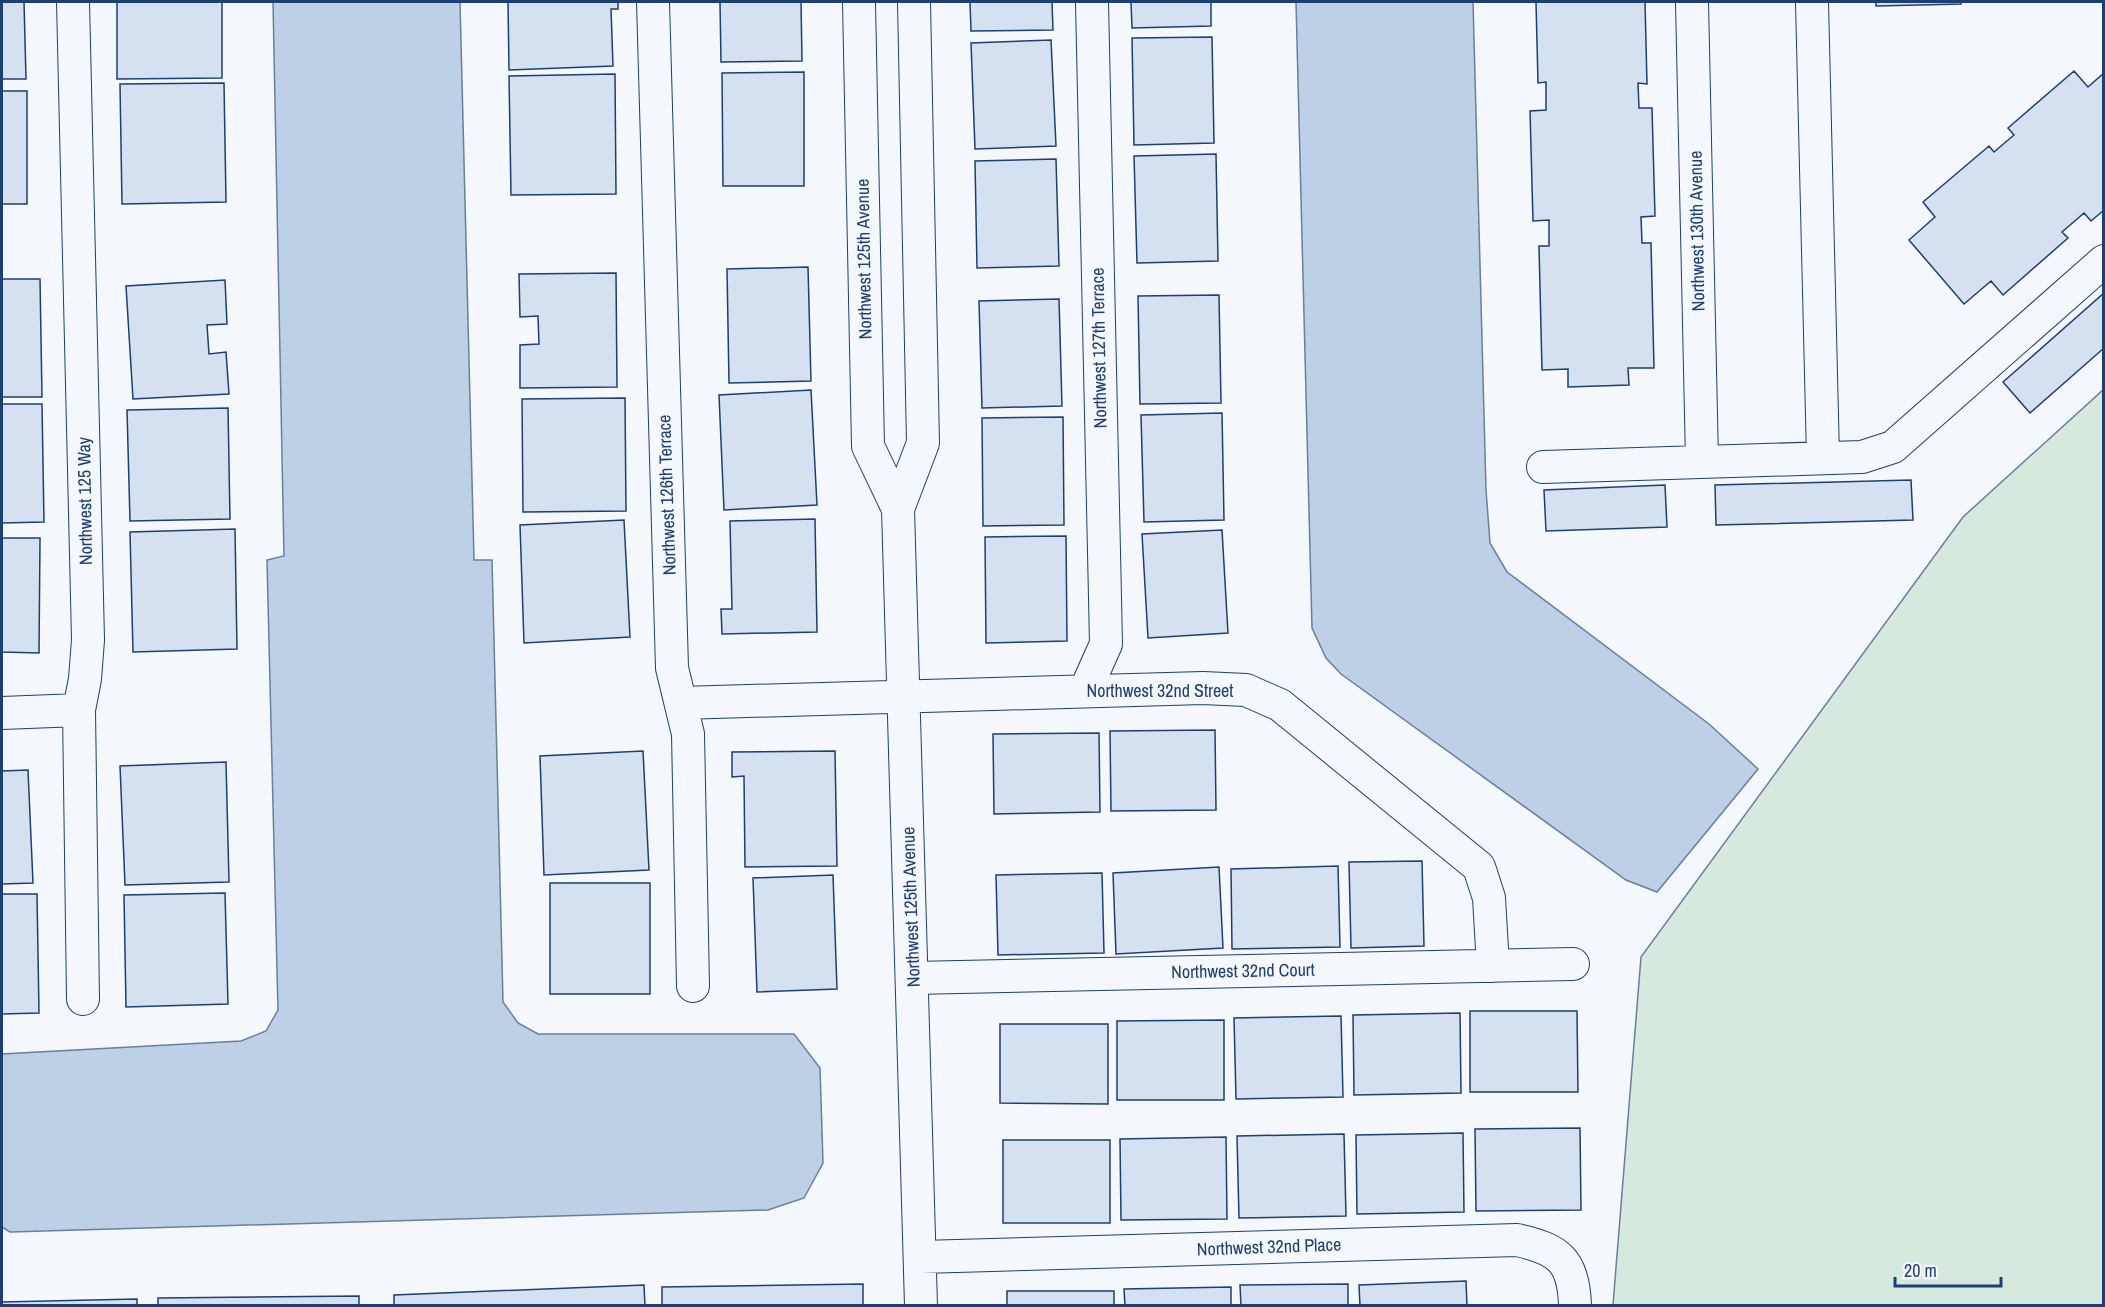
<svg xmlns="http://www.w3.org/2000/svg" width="2105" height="1307" font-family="'Archivo Narrow',sans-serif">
	<rect width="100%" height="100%" fill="#f4f7fb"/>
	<path fill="#d7e8df" stroke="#687fa3" stroke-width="1.5" d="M 2103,390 L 2103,1305 L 1613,1305 L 1641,957 L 1963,517 Z"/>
	<path fill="#bed0e5" stroke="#687fa3" stroke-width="1.5" d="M 273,2 L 460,2 L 474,560 L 492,560 L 503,1002 L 518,1023 L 538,1034 L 794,1034 L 820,1068 L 823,1163 L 804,1198 L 768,1210 L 10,1232 L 2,1227 L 2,1054 L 241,1041 L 266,1031 L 278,1010 L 267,560 L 284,556 Z
		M 1296,2 L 1473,2 L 1486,490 L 1490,543 L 1507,572 L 1709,724 L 1758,769 L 1657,892 L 1626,880 L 1341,674 L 1326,658 L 1312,628 Z"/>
	<path fill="#d5e0f0" stroke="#1d3f73" stroke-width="1.5" d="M 2,2 L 24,2 L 26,79 L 2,79 Z
		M 117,2 L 222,2 L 222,78 L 117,79 Z
		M 508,2 L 618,2 L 618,9 L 611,9 L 613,66 L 509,70 Z
		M 720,2 L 801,2 L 802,61 L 721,62 Z
		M 970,2 L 1052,2 L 1053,30 L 971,31 Z
		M 1131,2 L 1211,2 L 1211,26 L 1132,28 Z
		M 1536,2 L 1645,2 L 1647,84 L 1638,83 L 1639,108 L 1652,108 L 1655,216 L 1641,217 L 1642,243 L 1651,243 L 1654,368 L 1628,368 L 1629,385 L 1568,387 L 1568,369 L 1542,370 L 1539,246 L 1549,246 L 1549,220 L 1533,221 L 1530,111 L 1546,110 L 1546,82 L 1538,83 Z
		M 1876,2 L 1961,2 L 1961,4 L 1876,6 Z
		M 1212,37 L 1214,143 L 1134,145 L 1132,38 Z
		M 1051,40 L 1056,146 L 975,149 L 971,43 Z
		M 2074,71 L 2088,87 L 2104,73 L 2104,210 L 2091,221 L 2084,213 L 2062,232 L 2068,238 L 2003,295 L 1991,281 L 1964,304 L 1909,240 L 1935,217 L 1923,202 L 1989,146 L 1994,152 L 2014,135 L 2008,128 Z
		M 804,72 L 804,186 L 723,186 L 722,73 Z
		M 615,74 L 616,194 L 511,195 L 509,76 Z
		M 224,83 L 226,202 L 122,204 L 120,84 Z
		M 2,91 L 27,91 L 27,204 L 2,204 Z
		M 1216,154 L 1218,261 L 1137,263 L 1134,156 Z
		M 1056,159 L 1059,266 L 977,268 L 975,161 Z
		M 808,267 L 811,381 L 729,383 L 727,269 Z
		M 616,273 L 617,387 L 520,388 L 520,345 L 539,344 L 538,316 L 520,317 L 519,274 Z
		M 2,279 L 40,279 L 42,397 L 2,397 Z
		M 225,280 L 227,324 L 207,325 L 209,354 L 226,352 L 229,394 L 133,399 L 126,286 Z
		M 2104,293 L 2104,348 L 2030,413 L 2003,382 Z
		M 1219,295 L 1221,403 L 1140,404 L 1138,296 Z
		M 1059,299 L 1062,406 L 982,408 L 979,301 Z
		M 811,390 L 817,505 L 724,510 L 719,395 Z
		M 625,398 L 626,511 L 523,512 L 522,399 Z
		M 2,404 L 42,404 L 44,522 L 2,523 Z
		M 228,408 L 230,519 L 130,521 L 127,410 Z
		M 1222,413 L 1224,520 L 1144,522 L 1141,415 Z
		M 1063,417 L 1064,525 L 983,526 L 982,418 Z
		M 1911,480 L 1913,520 L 1716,525 L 1715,485 Z
		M 1665,485 L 1667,527 L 1546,531 L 1544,490 Z
		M 815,519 L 817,632 L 722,634 L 721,609 L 732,609 L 730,521 Z
		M 624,520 L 630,637 L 524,643 L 520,525 Z
		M 235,529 L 237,649 L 133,652 L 130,532 Z
		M 1222,530 L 1228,633 L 1148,638 L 1142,534 Z
		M 1066,536 L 1067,641 L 986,643 L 985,537 Z
		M 2,538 L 40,538 L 39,653 L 2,652 Z
		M 1215,730 L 1216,810 L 1111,811 L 1110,731 Z
		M 1099,733 L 1100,812 L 994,814 L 993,734 Z
		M 643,751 L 649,870 L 544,875 L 540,756 Z
		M 835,751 L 837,866 L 745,867 L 744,776 L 732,777 L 732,752 Z
		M 226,762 L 229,882 L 125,885 L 120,766 Z
		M 28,770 L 33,883 L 2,884 L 2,771 Z
		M 1422,861 L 1424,946 L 1351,948 L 1349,862 Z
		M 1338,866 L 1340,947 L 1232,949 L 1231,869 Z
		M 1219,867 L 1223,948 L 1116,954 L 1113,873 Z
		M 1102,873 L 1104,953 L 998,955 L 996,875 Z
		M 833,875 L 837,989 L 757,992 L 753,878 Z
		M 550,883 L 650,883 L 650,994 L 550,994 Z
		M 225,893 L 228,1004 L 126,1007 L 124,895 Z
		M 2,894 L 37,894 L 39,1013 L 2,1014 Z
		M 1470,1011 L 1577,1011 L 1578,1092 L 1470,1092 Z
		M 1460,1013 L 1461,1093 L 1354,1095 L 1353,1015 Z
		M 1341,1016 L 1343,1097 L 1236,1099 L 1234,1018 Z
		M 1224,1020 L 1224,1100 L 1117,1100 L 1117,1021 Z
		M 1000,1024 L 1108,1024 L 1108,1104 L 1000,1103 Z
		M 1580,1128 L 1581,1210 L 1476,1211 L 1475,1129 Z
		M 1463,1133 L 1464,1212 L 1357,1214 L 1356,1135 Z
		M 1344,1134 L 1346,1216 L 1239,1218 L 1237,1136 Z
		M 1226,1137 L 1227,1219 L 1121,1220 L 1120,1139 Z
		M 1003,1140 L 1110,1140 L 1110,1223 L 1003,1223 Z
		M 1466,1281 L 1467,1306 L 1360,1306 L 1359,1285 Z
		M 863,1284 L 863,1306 L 662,1306 L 662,1287 Z
		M 1348,1284 L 1348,1306 L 1241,1306 L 1240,1285 Z
		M 644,1285 L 645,1306 L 394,1306 L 394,1295 Z
		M 1231,1287 L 1231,1306 L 1125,1306 L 1124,1289 Z
		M 1007,1291 L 1114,1291 L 1114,1306 L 1007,1306 Z
		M 359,1296 L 359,1306 L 158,1306 L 158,1298 Z
		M 137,1299 L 137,1306 L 2,1306 L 2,1302 Z"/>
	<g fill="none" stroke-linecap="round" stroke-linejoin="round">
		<g stroke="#1d3f73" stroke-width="34">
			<path id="street" d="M 73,2 L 88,640 L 85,679 L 79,710 L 83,999
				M 653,2 L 672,668 L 688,734 L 693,986
				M 859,2 L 868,446 L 898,509
				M 914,2 L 923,443 L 898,509 L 921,1306
				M 1692,2 L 1702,461
				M 1812,2 L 1823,457
				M 1543,467 L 1862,457 L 1893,447 L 2104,261
				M 1085,691 L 1106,644 L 1092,2
				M 681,703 L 1203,688 L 1246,690 L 1280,705 L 1479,867 L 1489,898 L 1493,966
				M 2,713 L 79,710
				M 913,978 L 1573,964
				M 921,1257 L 1517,1240 C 1558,1249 1574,1260 1575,1306"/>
		</g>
		<use href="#street" stroke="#f4f7fb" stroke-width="32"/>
	</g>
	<g text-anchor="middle" stroke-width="4.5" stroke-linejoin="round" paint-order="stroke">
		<g font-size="18" fill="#1d3f73" stroke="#f4f7fb">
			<text transform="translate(1697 231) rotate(-91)" y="6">Northwest 130th Avenue</text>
			<text transform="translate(864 259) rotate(-91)" y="6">Northwest 125th Avenue</text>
			<text transform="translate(1099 348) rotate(-91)" y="6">Northwest 127th Terrace</text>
			<text transform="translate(667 495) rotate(-92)" y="6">Northwest 126th Terrace</text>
			<text transform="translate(85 501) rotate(-91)" y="6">Northwest 125 Way</text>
			<text x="1160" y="697">Northwest 32nd Street</text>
			<text transform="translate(911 907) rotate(-92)" y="6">Northwest 125th Avenue</text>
			<text transform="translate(1243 971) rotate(-1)" y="6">Northwest 32nd Court</text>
			<text transform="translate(1269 1247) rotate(-2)" y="6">Northwest 32nd Place</text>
		</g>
	</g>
	<rect width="2105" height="1307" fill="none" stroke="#1d3f73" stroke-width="6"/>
	<path d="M1895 1277v9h106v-9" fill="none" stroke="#1d3f73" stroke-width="3"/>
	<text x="1904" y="1277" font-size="18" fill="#1d3f73" stroke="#f4f7fb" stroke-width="4.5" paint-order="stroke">20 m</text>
</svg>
